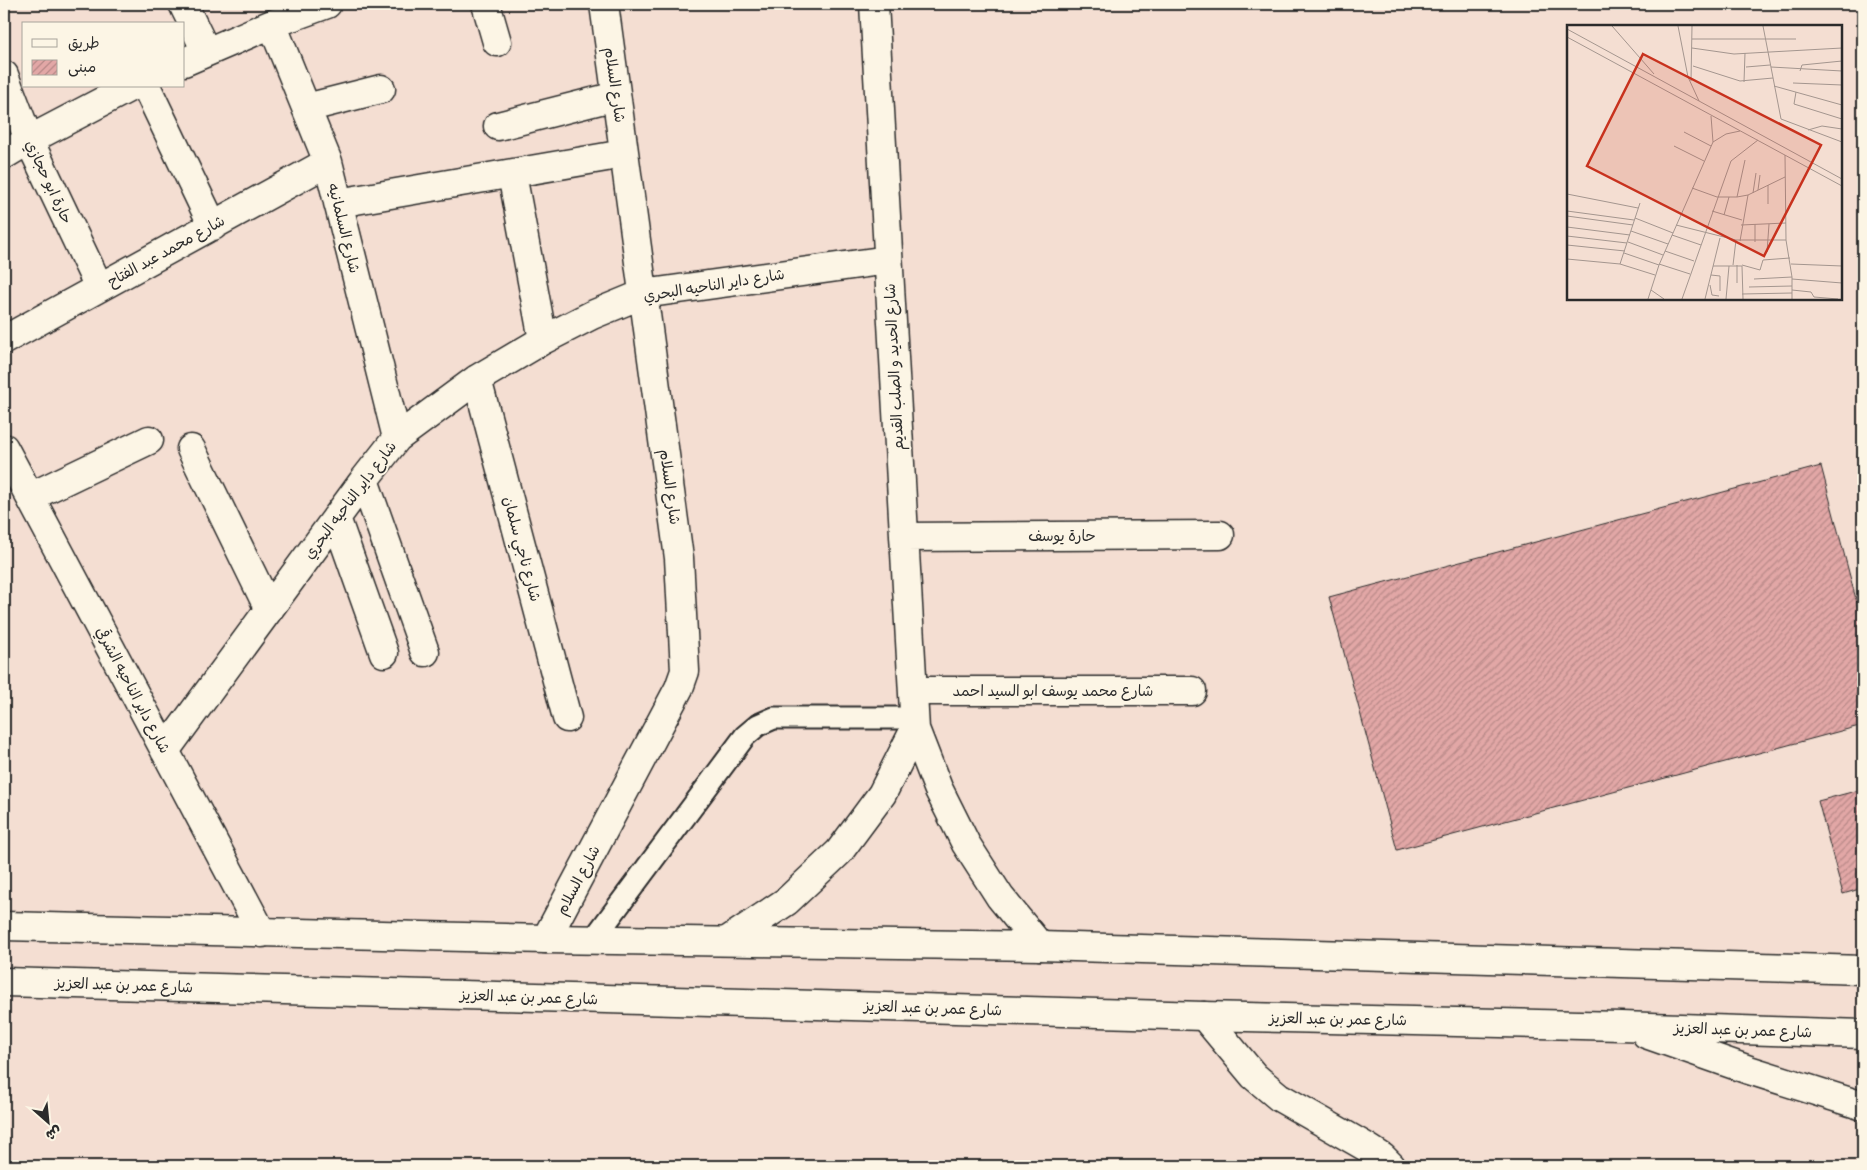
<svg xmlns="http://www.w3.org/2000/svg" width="1867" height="1170" font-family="Dekko,'Playpen Sans Arabic',sans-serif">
	<defs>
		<pattern id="building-hatch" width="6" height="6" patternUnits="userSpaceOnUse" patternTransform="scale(1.25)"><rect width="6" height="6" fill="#e2a7a6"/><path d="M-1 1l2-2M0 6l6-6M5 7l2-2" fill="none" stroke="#b78887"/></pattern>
	</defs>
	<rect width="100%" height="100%" fill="#f4ded2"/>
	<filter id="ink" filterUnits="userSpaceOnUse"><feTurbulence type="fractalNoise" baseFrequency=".02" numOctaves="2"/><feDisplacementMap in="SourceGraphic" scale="10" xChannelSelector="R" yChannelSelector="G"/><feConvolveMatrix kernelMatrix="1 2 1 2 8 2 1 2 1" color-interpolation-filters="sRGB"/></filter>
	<g filter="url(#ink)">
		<path fill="url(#building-hatch)" stroke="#2b2b2b" d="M 1821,466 L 1863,626 L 1863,725 L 1397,850 L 1329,597 Z
			M 1863,789 L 1863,888 L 1843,894 L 1818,801 Z"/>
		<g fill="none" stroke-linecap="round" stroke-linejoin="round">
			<g stroke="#2b2b2b" stroke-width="25">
				<path id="lane" d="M 593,940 L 745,736 L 758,725 L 774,718 L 915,718"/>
			</g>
			<g stroke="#2b2b2b" stroke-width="31">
				<path id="street" d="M 183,4 L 206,51
					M 486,4 L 497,42
					M 874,4 L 915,729 L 938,788 L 966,844 L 1000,897 L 1040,946
					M 272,24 L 328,162 L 397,438
					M 184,62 L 272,24 L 327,4
					M 4,75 L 29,140 L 99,287
					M 146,86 L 213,226
					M 306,108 L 381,89
					M 498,126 L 616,96
					M 4,155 L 29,140 L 132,86
					M 512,174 L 543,340
					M 338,203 L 624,154
					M 4,340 L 328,162
					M 477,379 L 567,718
					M 4,448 L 262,933
					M 191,449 L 269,609
					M 364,480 L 425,652
					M 30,497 L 149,440
					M 336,518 L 384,653
					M 904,537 L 1220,535
					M 913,691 L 1192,691
					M 165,751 L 364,480 L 397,438 L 477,379 L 543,340 L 592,315 L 643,294 L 888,260
					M 546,939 L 679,688 L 685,671 L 679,558 L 604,4
					M 727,941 L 787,901 L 839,852 L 882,794 L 915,729
					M 1204,1016 L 1254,1076 L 1279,1097 L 1368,1148 L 1382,1157 L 1391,1166"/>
			</g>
			<g stroke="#2b2b2b" stroke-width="31">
				<path id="secondary" d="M 4,926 L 546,939 L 1040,946 L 1863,970
					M 4,982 L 1204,1016 L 1621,1026 L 1863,1034
					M 1646,1034 L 1749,1070 L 1863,1106"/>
			</g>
			<use href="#lane" stroke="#fcf5e5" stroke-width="21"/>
			<use href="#street" stroke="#fcf5e5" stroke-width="28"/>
			<use href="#secondary" stroke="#fcf5e5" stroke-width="28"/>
		</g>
	</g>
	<g text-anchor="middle" stroke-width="4" stroke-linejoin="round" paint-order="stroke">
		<g font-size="15" fill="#2b2b2b" stroke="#fcf5e5">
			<text transform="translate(615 85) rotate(82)" y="5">شارع السلام</text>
			<text transform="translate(49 182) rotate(65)" y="5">حارة ابو حجازي</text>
			<text transform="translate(344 228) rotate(76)" y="5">شارع السلمانيه</text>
			<text transform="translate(166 251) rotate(-29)" y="5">شارع محمد عبد الفتاح</text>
			<text transform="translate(714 285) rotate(-9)" y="5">شارع داير الناحيه البحري</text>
			<text transform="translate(894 367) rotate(-93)" y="5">شارع الحديد و الصلب القديم</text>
			<text transform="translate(670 487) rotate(82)" y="5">شارع السلام</text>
			<text transform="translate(350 500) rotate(-53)" y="5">شارع داير الناحيه البحري</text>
			<text x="1062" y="541">حارة يوسف</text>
			<text transform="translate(522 549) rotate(75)" y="5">شارع ناجي سلمان</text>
			<text transform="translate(133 690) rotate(62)" y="5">شارع داير الناحيه الشرقي</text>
			<text x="1053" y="696">شارع محمد يوسف ابو السيد احمد</text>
			<text transform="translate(578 880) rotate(-62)" y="5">شارع السلام</text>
			<text transform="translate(124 985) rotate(2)" y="5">شارع عمر بن عبد العزيز</text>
			<text transform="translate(529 997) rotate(2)" y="5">شارع عمر بن عبد العزيز</text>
			<text transform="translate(933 1008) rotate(2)" y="5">شارع عمر بن عبد العزيز</text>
			<text transform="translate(1338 1019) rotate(1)" y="5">شارع عمر بن عبد العزيز</text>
			<text transform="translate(1743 1030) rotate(2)" y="5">شارع عمر بن عبد العزيز</text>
		</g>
	</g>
	<g transform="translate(1567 25)">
		<rect width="275" height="275" fill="#f4ded2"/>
		<path fill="none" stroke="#a4968f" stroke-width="1" d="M 45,1 L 87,49M 111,1 L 121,52 L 132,76M 196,1 L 214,94 L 275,117M 0,4 L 275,154M 0,12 L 275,161M 125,14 L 229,14M 125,23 L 167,29 L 275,23M 126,41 L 173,56 L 206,53M 179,42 L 203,40M 204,42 L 275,46M 233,46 L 235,40 L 275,36M 124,56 L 125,1M 177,57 L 178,28M 226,58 L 275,60M 207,61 L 275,80M 229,67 L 227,79 L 275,94M 241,105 L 255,101 L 275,104M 117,107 L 144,121M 146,117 L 159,109 L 173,106M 107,121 L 137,136M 218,130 L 219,215 L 225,252 L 225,274M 125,163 L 150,172 L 170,172 L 181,170 L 218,152M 191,165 L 193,150M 186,168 L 189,148M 0,169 L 71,183M 170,172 L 178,135M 201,179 L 201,160M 0,186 L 67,195M 145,186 L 175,195M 157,190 L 162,172M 0,191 L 66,200M 68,193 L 106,208M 109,200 L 169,215 L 219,215M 174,200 L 219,198M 0,202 L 63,210M 64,206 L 101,219M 105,210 L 134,220M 0,211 L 60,218M 173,216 L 181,170M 61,217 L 96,230M 188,217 L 188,199M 0,220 L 58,226M 98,226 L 127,236M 200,227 L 202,199M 57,228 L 92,240M 0,234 L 53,239 L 88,250M 53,239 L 73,178M 92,239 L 123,249M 224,239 L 275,241M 166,240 L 169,215M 175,240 L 193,245 L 196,235 L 223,233M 146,241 L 175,241 L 176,274M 144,250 L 153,251 L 153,266M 187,254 L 225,252M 225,254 L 275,258M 170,258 L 170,240M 143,260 L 145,270 L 152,271M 182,262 L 225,261M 84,265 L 97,274M 225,265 L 244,267 L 247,272 L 271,274M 175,269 L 225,268M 81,274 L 92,240 L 146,117 L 144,91M 115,274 L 164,136 L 191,115M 138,274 L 153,213M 159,274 L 162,241"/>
		<path fill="#c8321e" fill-opacity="0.15" stroke="#c8321e" stroke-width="2.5" d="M 76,29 L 254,120 L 197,231 L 20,141 Z"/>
		<rect width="275" height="275" fill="none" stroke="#2b2b2b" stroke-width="2.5"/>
	</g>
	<rect width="1867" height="1170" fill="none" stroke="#fcf5e5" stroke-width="20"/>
	<rect x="10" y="10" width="1847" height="1150" fill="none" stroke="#2b2b2b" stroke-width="2" filter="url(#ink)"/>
	<rect x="22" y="22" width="162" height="65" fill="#fcf5e5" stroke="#a8a49b"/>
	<rect x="32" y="39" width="25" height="8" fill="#fcf5e5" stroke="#a8a49b"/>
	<text x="68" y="48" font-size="15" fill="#2b2b2b">طريق</text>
	<rect x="32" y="60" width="25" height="15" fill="url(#building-hatch)" stroke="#a8a49b"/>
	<text x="68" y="72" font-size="15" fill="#2b2b2b">مبنى</text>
	<g transform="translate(48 1122) rotate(153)" stroke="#fcf5e5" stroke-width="4" paint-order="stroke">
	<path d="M0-4L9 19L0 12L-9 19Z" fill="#2b2b2b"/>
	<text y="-8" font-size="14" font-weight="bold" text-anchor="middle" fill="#2b2b2b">ش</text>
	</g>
</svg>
